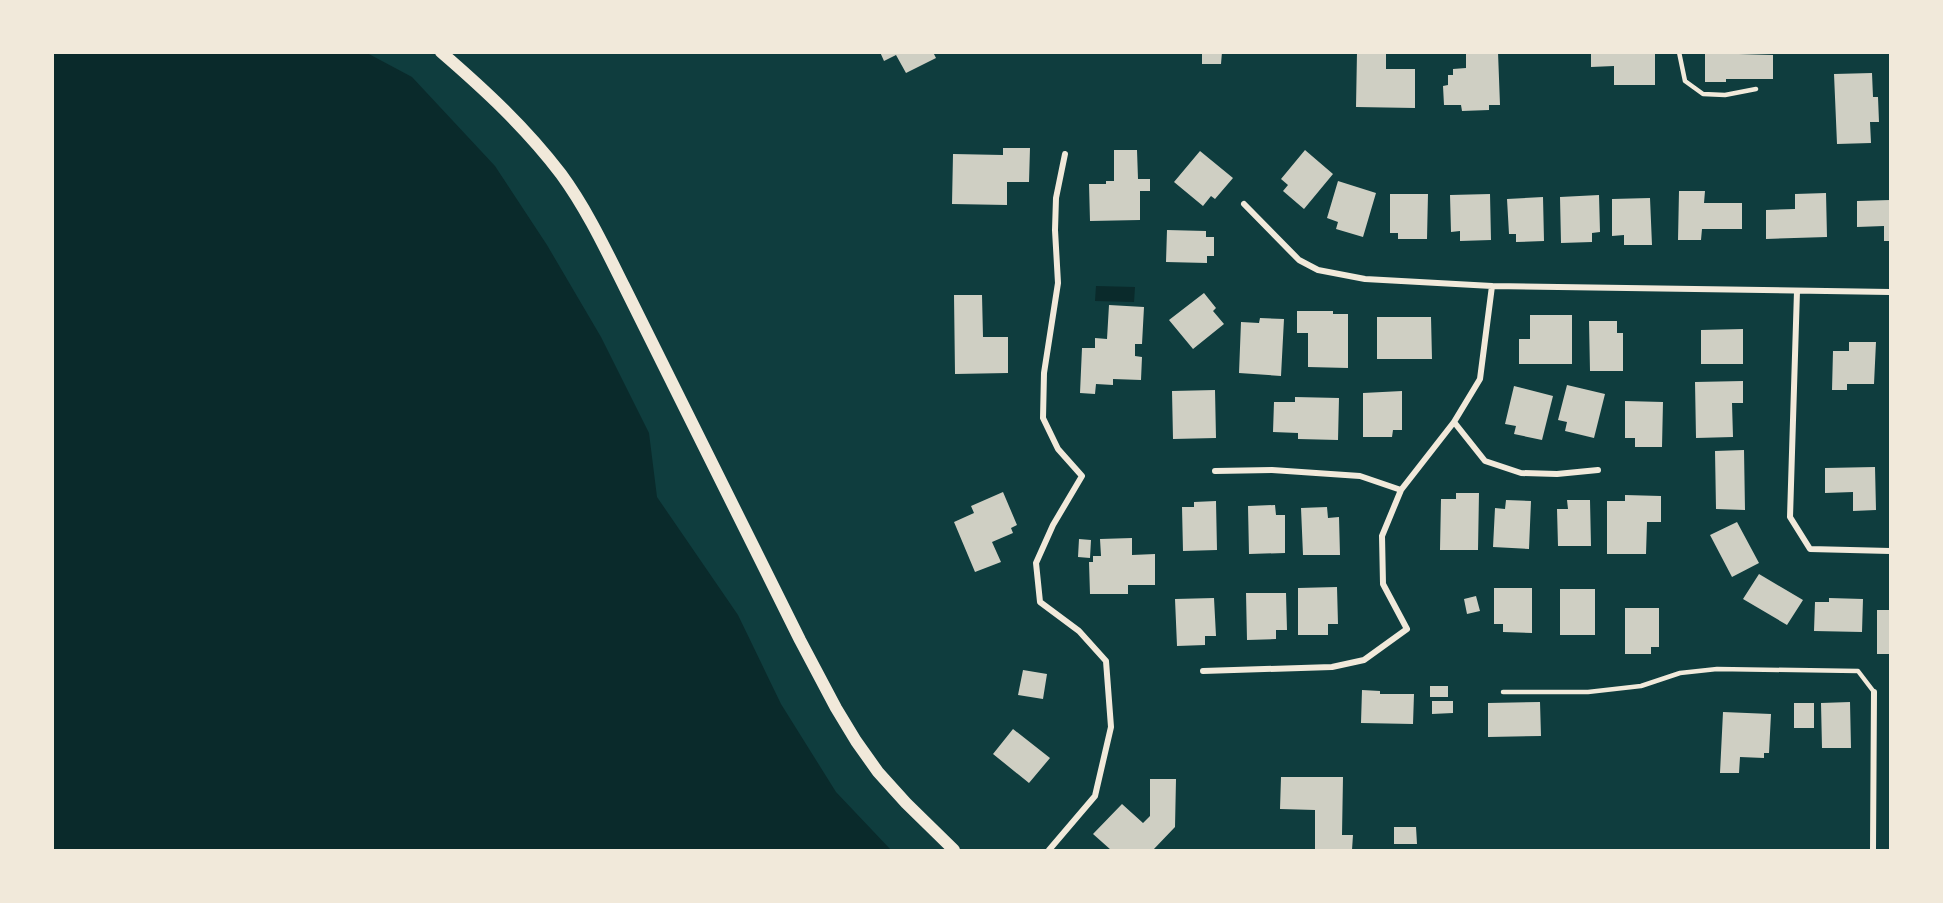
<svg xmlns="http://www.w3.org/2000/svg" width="1943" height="903" font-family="'Nunito Sans',sans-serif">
	<rect width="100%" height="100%" fill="#0f3d3e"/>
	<path fill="#0a2a2b" d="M 52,53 L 367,53 L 412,77 L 495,166 L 547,245 L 601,337 L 649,433 L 657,497 L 738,615 L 781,704 L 836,792 L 891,850 L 53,850 Z
		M 1096,286 L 1135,287 L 1134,302 L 1095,301 Z"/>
	<path fill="#cfcfc3" d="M 880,52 L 933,52 L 936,58 L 906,73 L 896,55 L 884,61 Z
		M 1202,52 L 1222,52 L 1221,64 L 1202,64 Z
		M 1357,52 L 1386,52 L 1386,69 L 1415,69 L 1415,108 L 1356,107 Z
		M 1466,52 L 1498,52 L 1500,105 L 1489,105 L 1489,110 L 1462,111 L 1461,105 L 1444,105 L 1443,86 L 1448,85 L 1448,75 L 1453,75 L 1453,69 L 1466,68 Z
		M 1591,52 L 1655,52 L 1655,85 L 1614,85 L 1614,66 L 1591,67 Z
		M 1705,53 L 1773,55 L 1773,79 L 1726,79 L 1726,82 L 1705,82 Z
		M 1872,73 L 1873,97 L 1878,97 L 1879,122 L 1870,122 L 1871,143 L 1837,144 L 1834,74 Z
		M 1003,148 L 1030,148 L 1029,182 L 1007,182 L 1007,205 L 952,204 L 953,154 L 1003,155 Z
		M 1114,150 L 1137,150 L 1138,179 L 1150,179 L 1150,191 L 1140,191 L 1140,220 L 1090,221 L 1089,184 L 1106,184 L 1106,181 L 1114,181 Z
		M 1305,150 L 1333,174 L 1304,209 L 1283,191 L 1288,185 L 1281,179 Z
		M 1200,151 L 1233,178 L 1215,199 L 1211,196 L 1203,206 L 1174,182 Z
		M 1338,181 L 1376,193 L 1363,237 L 1336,229 L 1338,222 L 1327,218 Z
		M 1679,191 L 1705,191 L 1704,203 L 1742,203 L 1742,229 L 1702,229 L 1701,240 L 1678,240 Z
		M 1826,193 L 1827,237 L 1766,239 L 1766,210 L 1795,209 L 1795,194 Z
		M 1390,194 L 1428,194 L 1427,239 L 1398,239 L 1398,233 L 1390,233 Z
		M 1490,194 L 1491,240 L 1460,241 L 1460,231 L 1451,232 L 1450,195 Z
		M 1599,195 L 1600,232 L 1592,233 L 1592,242 L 1561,243 L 1560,197 Z
		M 1543,197 L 1544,241 L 1516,242 L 1516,234 L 1509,234 L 1507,199 Z
		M 1650,198 L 1652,245 L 1624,245 L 1624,235 L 1612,236 L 1612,199 Z
		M 1890,200 L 1890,241 L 1884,241 L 1884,226 L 1857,227 L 1857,201 Z
		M 1167,230 L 1206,231 L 1206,237 L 1214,237 L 1214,256 L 1207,256 L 1207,263 L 1166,262 Z
		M 1204,293 L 1216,308 L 1213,311 L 1224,324 L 1193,349 L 1169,320 Z
		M 954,295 L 982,295 L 983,337 L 1008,337 L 1008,373 L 955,374 Z
		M 1109,305 L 1144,307 L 1142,344 L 1135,344 L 1135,356 L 1142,357 L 1141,380 L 1113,379 L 1113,385 L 1096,384 L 1095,394 L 1080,393 L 1082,348 L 1095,348 L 1095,338 L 1107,339 Z
		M 1297,311 L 1333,311 L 1333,314 L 1348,314 L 1348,368 L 1308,367 L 1308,333 L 1297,333 Z
		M 1530,315 L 1572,315 L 1572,364 L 1519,364 L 1519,339 L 1530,339 Z
		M 1377,317 L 1431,317 L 1432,359 L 1377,359 Z
		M 1260,318 L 1284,319 L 1281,376 L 1239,373 L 1241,322 L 1259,323 Z
		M 1589,321 L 1617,321 L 1617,333 L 1623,333 L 1623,371 L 1590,371 Z
		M 1743,329 L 1743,364 L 1701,364 L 1701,330 Z
		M 1849,342 L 1876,342 L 1874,384 L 1847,384 L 1847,390 L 1832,390 L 1833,351 L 1849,351 Z
		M 1743,381 L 1743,403 L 1732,403 L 1733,437 L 1696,438 L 1695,382 Z
		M 1567,385 L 1605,394 L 1594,438 L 1565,431 L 1567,422 L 1558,420 Z
		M 1514,386 L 1553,396 L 1542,440 L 1514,434 L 1516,426 L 1505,424 Z
		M 1215,390 L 1216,438 L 1173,439 L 1172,391 Z
		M 1402,391 L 1402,430 L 1393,430 L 1392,437 L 1363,437 L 1363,393 Z
		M 1295,397 L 1339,398 L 1338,440 L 1298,439 L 1298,433 L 1273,432 L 1274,402 L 1295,402 Z
		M 1625,401 L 1663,402 L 1662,447 L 1635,447 L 1635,438 L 1625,438 Z
		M 1744,450 L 1745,510 L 1716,509 L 1715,451 Z
		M 1875,467 L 1876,510 L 1853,511 L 1853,492 L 1825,493 L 1825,468 Z
		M 1003,492 L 1017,525 L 1011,528 L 1013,533 L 992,542 L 1001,562 L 975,572 L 954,522 L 974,513 L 971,506 Z
		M 1456,493 L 1479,493 L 1478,550 L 1440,550 L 1441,499 L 1456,499 Z
		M 1625,495 L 1661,496 L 1661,522 L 1647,522 L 1646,554 L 1607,554 L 1607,501 L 1625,501 Z
		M 1506,500 L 1531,501 L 1529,549 L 1493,547 L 1495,508 L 1505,509 Z
		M 1567,500 L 1590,500 L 1591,546 L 1558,546 L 1557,509 L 1568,509 Z
		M 1216,501 L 1217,550 L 1183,551 L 1182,507 L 1194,507 L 1194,502 Z
		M 1275,505 L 1276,515 L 1285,515 L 1285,553 L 1249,554 L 1248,506 Z
		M 1327,507 L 1328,518 L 1339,517 L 1340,555 L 1303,555 L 1301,508 Z
		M 1737,522 L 1759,563 L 1732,577 L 1710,535 Z
		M 1132,538 L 1132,555 L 1155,554 L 1155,585 L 1128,585 L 1128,594 L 1090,594 L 1089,562 L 1093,562 L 1093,556 L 1101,556 L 1100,539 Z
		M 1079,539 L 1091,540 L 1090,558 L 1078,557 Z
		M 1759,574 L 1803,600 L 1787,625 L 1743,599 Z
		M 1337,587 L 1338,624 L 1328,624 L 1328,635 L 1298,635 L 1298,588 Z
		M 1494,588 L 1532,588 L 1532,633 L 1503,632 L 1503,624 L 1494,624 Z
		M 1560,589 L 1595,589 L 1595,635 L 1560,635 Z
		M 1246,593 L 1286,593 L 1287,630 L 1276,630 L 1276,639 L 1247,640 Z
		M 1476,596 L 1480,611 L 1467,614 L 1464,599 Z
		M 1214,598 L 1216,636 L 1205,636 L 1205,645 L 1177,646 L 1175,599 Z
		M 1829,598 L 1863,599 L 1862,632 L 1814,631 L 1815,602 L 1829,602 Z
		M 1625,608 L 1659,608 L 1659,647 L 1651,647 L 1651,654 L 1625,654 Z
		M 1877,610 L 1890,610 L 1890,654 L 1877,654 Z
		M 1023,670 L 1047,674 L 1043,699 L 1018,695 Z
		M 1430,686 L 1448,686 L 1448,697 L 1430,697 Z
		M 1362,690 L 1380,691 L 1380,694 L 1414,694 L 1413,724 L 1361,723 Z
		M 1432,701 L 1453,701 L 1453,713 L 1432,714 Z
		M 1540,702 L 1541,736 L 1488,737 L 1488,703 Z
		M 1850,702 L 1851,748 L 1822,748 L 1821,703 Z
		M 1794,703 L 1814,703 L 1814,728 L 1794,728 Z
		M 1723,712 L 1771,714 L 1769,753 L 1764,753 L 1764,758 L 1740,757 L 1739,773 L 1720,773 Z
		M 1013,729 L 1050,758 L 1029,783 L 993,754 Z
		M 1281,777 L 1343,777 L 1342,835 L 1353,835 L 1352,850 L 1315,850 L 1315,810 L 1280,809 Z
		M 1150,779 L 1176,779 L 1175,827 L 1153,850 L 1111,850 L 1093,834 L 1122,804 L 1143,823 L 1150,816 Z
		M 1394,827 L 1416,827 L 1417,844 L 1394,844 Z"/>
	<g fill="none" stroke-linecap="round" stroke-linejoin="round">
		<path stroke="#f1e9da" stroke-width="4.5" d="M 1679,52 L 1685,81 L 1703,94 L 1725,95 L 1756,89
			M 1503,692 L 1588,692 L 1641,686 L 1680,673 L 1717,669 L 1858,671 L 1874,692"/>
		<path stroke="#f1e9da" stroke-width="6" d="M 1244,204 L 1299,260 L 1318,270 L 1365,279 L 1492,286 L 1890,292
			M 1797,291 L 1790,517 L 1810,549 L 1890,551
			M 1454,422 L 1485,461 L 1521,473 L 1557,474 L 1598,470
			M 1215,471 L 1272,470 L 1360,476 L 1401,490
			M 1203,671 L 1332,667 L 1364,660 L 1407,629 L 1383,584 L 1382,536 L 1401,490 L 1454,422 L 1480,379 L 1492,286
			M 1049,850 L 1095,796 L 1111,727 L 1106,661 L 1079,631 L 1040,602 L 1036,563 L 1053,525 L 1082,476 L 1058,449 L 1043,418 L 1044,373 L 1058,283 L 1055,230 L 1056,198 L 1065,154
			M 1873,850 L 1874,692"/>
		<path stroke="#f1e9da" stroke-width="12" d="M 441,52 C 485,90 526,128 561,174 C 586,208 605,248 624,286 L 800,640 L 836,708 L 856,741 L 878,772 L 906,803 L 954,850"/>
	</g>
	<rect width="1943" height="903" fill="none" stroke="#f1e9da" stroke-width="108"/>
</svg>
